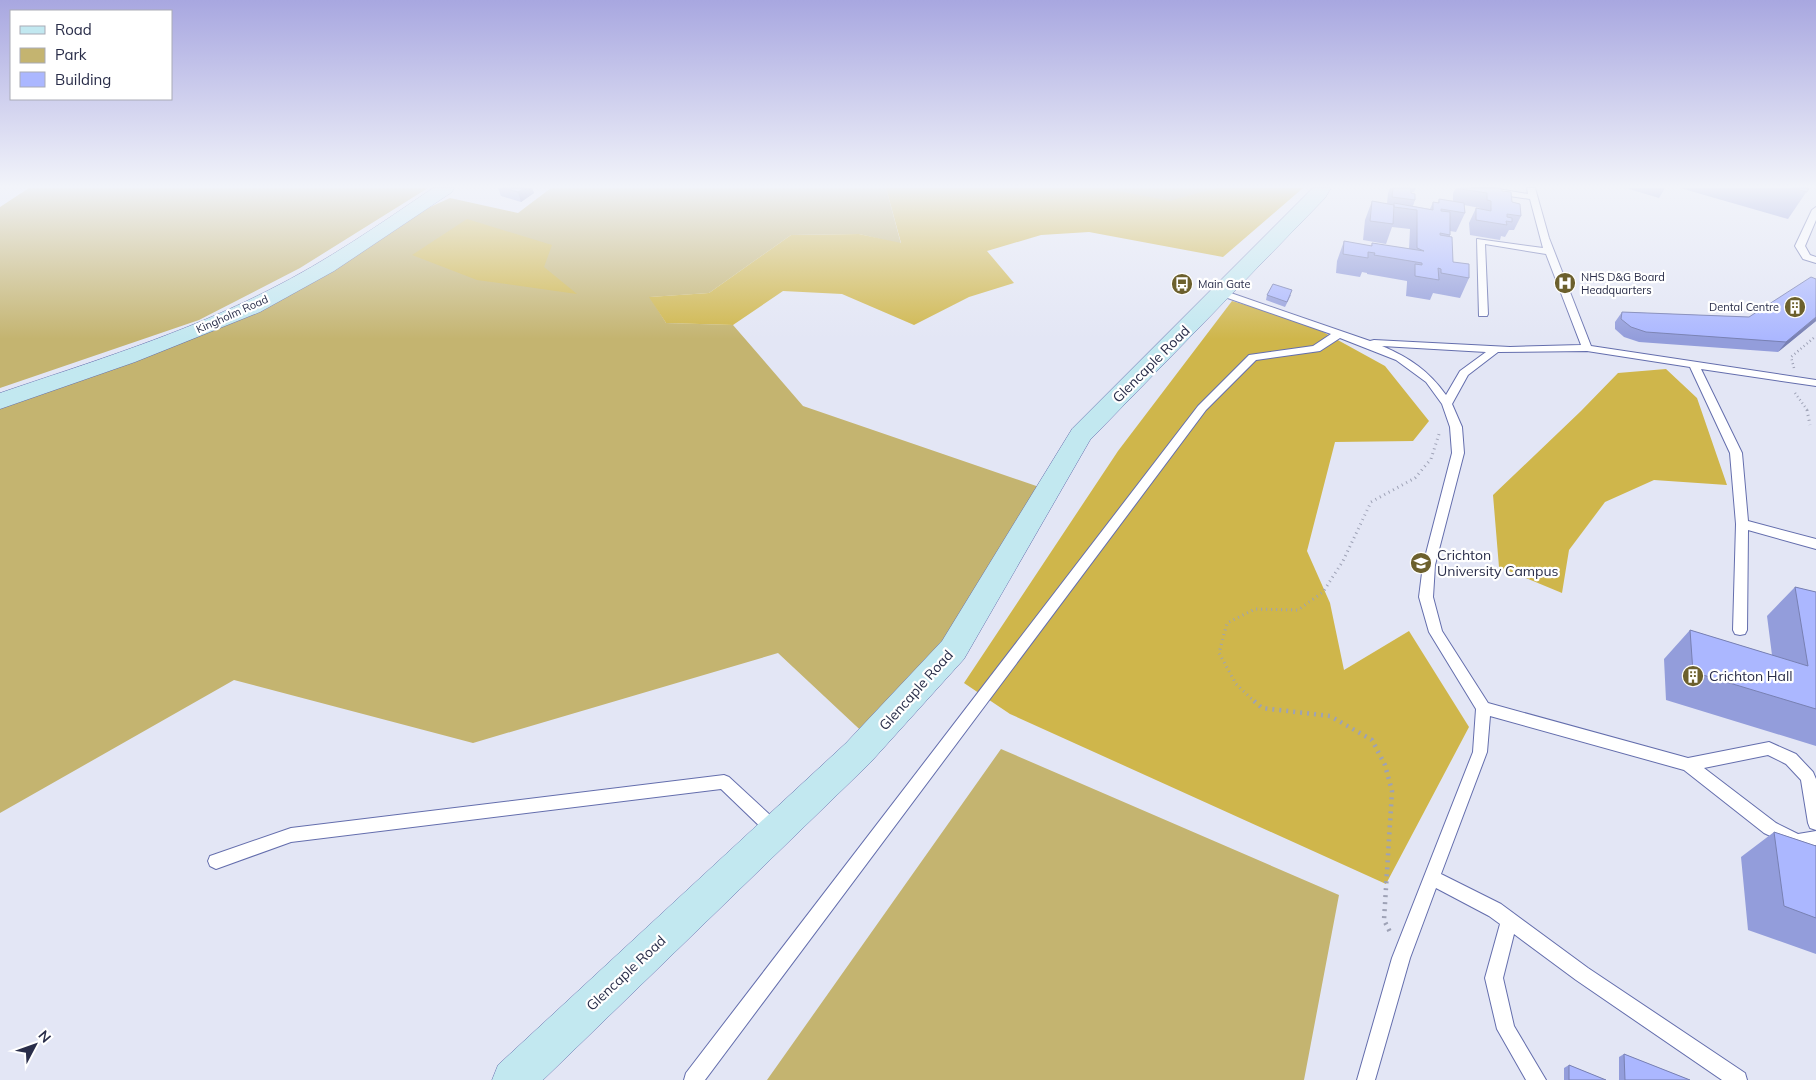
<svg xmlns="http://www.w3.org/2000/svg" width="1816" height="1080" font-family="Mulish,sans-serif">
	<rect width="100%" height="100%" fill="#e3e6f5"/>
	<path fill="#c4b470" d="M 29,188 L 428,188 L 300,268 L 199,320 L 0,388 L 0,207 Z
		M 551,188 L 886,188 L 901,244 L 859,234 L 791,235 L 709,293 L 650,297 L 666,323 L 733,325 L 803,406 L 1048,490 L 953,650 L 871,740 L 778,653 L 473,743 L 234,680 L 0,813 L 0,401 L 253,306 L 397,222 L 450,198 L 518,213 Z
		M 1104,188 L 1215,188 L 1170,202 Z
		M 1001,749 L 1339,895 L 1304,1080 L 767,1080 Z"/>
	<path fill="#cfb64b" d="M 886,188 L 1104,188 L 1170,201 L 1215,188 L 1303,188 L 1223,257 L 1089,232 L 1041,235 L 987,251 L 1014,283 L 969,297 L 914,325 L 842,294 L 783,291 L 733,325 L 666,323 L 649,297 L 709,293 L 791,235 L 859,234 L 901,243 Z
		M 467,219 L 552,245 L 544,267 L 577,294 L 477,280 L 412,255 Z
		M 1232,301 L 1305,322 L 1385,366 L 1429,421 L 1413,441 L 1335,442 L 1307,551 L 1330,603 L 1344,670 L 1409,631 L 1469,727 L 1386,884 L 1010,714 L 964,683 L 1118,451 Z
		M 1666,369 L 1697,398 L 1727,485 L 1654,480 L 1605,502 L 1569,550 L 1562,593 L 1499,567 L 1493,495 L 1581,411 L 1618,373 Z"/>
	<g fill="none" stroke-linecap="round" stroke-linejoin="round">
		<g stroke="#646ead" stroke-width="2">
			<path id="service" d="M 1472,188 L 1492,188 L 1528,194 L 1527,188 L 1535,188 L 1549,238 L 1591,346 L 1816,380 L 1816,386 L 1701,369 L 1742,453 L 1748,521 L 1816,539 L 1816,549 L 1748,530 L 1747,630 L 1745,634 L 1740,635 L 1735,634 L 1733,630 L 1736,524 L 1730,453 L 1690,367 L 1587,351 L 1498,352 L 1468,375 L 1452,404 L 1462,427 L 1464,453 L 1435,565 L 1433,597 L 1442,631 L 1488,703 L 1688,758 L 1769,742 L 1796,754 L 1813,772 L 1816,779 L 1816,830 L 1810,828 L 1808,823 L 1801,780 L 1786,764 L 1768,755 L 1704,768 L 1776,823 L 1798,834 L 1816,831 L 1816,845 L 1797,849 L 1764,833 L 1684,770 L 1490,716 L 1487,752 L 1441,874 L 1501,904 L 1588,968 L 1745,1073 L 1747,1080 L 1722,1080 L 1576,980 L 1514,934 L 1503,978 L 1514,1026 L 1546,1080 L 1526,1080 L 1497,1029 L 1485,978 L 1500,924 L 1489,916 L 1436,888 L 1410,958 L 1375,1080 L 1357,1080 L 1392,958 L 1473,752 L 1476,709 L 1429,632 L 1419,597 L 1423,565 L 1452,453 L 1450,427 L 1442,404 L 1426,382 L 1396,360 L 1340,338 L 1320,351 L 1256,360 L 1206,410 L 705,1080 L 684,1080 L 686,1073 L 1198,406 L 1249,355 L 1313,346 L 1331,334 L 1219,295 L 1219,291 L 1225,291 L 1370,341 L 1374,340 L 1510,347 L 1581,345 L 1546,254 L 1485,244 L 1488,314 L 1487,316 L 1479,316 L 1477,239 L 1543,248 L 1530,199 L 1476,191 ZM 1382,346 L 1486,352 L 1460,371 L 1446,395 C 1429,371 1410,358 1382,346 Z
				M 1816,207 L 1816,220 L 1805,246 L 1810,255 L 1816,257 L 1816,263 L 1803,259 L 1795,246 L 1812,210 Z
				M 724,775 L 729,777 L 782,826 L 784,831 L 782,836 L 776,838 L 770,836 L 721,789 L 291,842 L 216,869 L 210,866 L 208,861 L 210,856 L 291,828 Z"/>
		</g>
		<g stroke="#646ead" stroke-width="1">
			<path id="secondary" d="M 433,188 L 454,188 L 452,192 L 334,271 L 260,312 L 135,362 L 0,409 L 0,393 C 91,362 183,334 269,290 C 327,261 380,224 433,188 Z
				M 1313,188 L 1331,188 L 1325,198 L 1090,440 L 964,659 L 870,763 L 543,1080 L 492,1080 L 498,1065 L 846,743 L 942,641 L 1072,429 Z"/>
		</g>
		<path stroke="#9ea2b6" stroke-width="2.5" stroke-dasharray="1 3" stroke-linecap="butt" d="M 1794,368 L 1791,357 L 1816,336
			M 1795,393 L 1808,411"/>
		<path stroke="#9ea2b6" stroke-width="3" stroke-dasharray="1 4" stroke-linecap="butt" d="M 1807,410 L 1810,425
			M 1255,702 L 1236,684 L 1219,653 L 1227,623 L 1255,609 L 1298,610 L 1323,592 L 1343,561 L 1371,502 L 1415,478 L 1431,459 L 1439,434"/>
		<path stroke="#9ea2b6" stroke-width="4.5" stroke-dasharray="2 5" stroke-linecap="butt" d="M 1254,701 L 1262,708 L 1330,716 L 1372,740 L 1385,765 L 1392,791 L 1384,920 L 1391,934"/>
		<use href="#service" fill="#fff" fill-rule="evenodd"/>
		<use href="#secondary" fill="#c2e8f0" fill-rule="evenodd"/>
	</g>
	<path fill="#939ddb" d="M 498,188 L 532,188 L 534,193 L 521,202 L 501,196 Z
		M 1390,188 L 1416,188 L 1414,192 L 1412,192 L 1412,193 L 1415,200 L 1413,206 L 1430,209 L 1433,202 L 1438,203 L 1439,199 L 1453,201 L 1453,193 L 1456,188 L 1500,188 L 1502,191 L 1512,202 L 1521,216 L 1514,230 L 1509,230 L 1505,237 L 1501,236 L 1500,240 L 1470,235 L 1469,223 L 1476,208 L 1481,209 L 1480,208 L 1464,205 L 1465,213 L 1456,232 L 1450,231 L 1450,237 L 1453,262 L 1469,278 L 1460,298 L 1433,293 L 1430,300 L 1406,296 L 1407,283 L 1407,281 L 1367,274 L 1367,273 L 1362,272 L 1360,277 L 1336,273 L 1337,261 L 1344,241 L 1371,246 L 1372,243 L 1409,249 L 1410,229 L 1392,227 L 1386,244 L 1363,240 L 1365,220 L 1372,201 L 1387,204 L 1388,193 Z
		M 1626,188 L 1665,188 L 1659,198 Z
		M 1680,188 L 1809,188 L 1788,219 Z
		M 1816,279 L 1816,321 L 1778,352 L 1639,342 L 1624,337 L 1615,329 L 1615,322 L 1622,312 L 1749,317 Z
		M 1267,295 L 1291,295 L 1285,307 L 1266,300 Z
		M 1795,587 L 1816,592 L 1816,746 L 1666,700 L 1664,659 L 1690,630 L 1772,655 L 1767,616 Z
		M 1774,832 L 1816,846 L 1816,954 L 1748,930 L 1741,857 Z
		M 1624,1054 L 1690,1080 L 1619,1080 L 1619,1057 Z
		M 1569,1065 L 1606,1080 L 1564,1080 L 1564,1068 Z"/>
	<path fill="#7880b2" d="M 525,188 L 532,188 L 534,193 L 521,202 L 518,192 Z
		M 1816,317 L 1816,321 L 1778,352 L 1786,342 Z"/>
	<path fill="#abb7ff" stroke="#7880b2" d="M 503,188 L 525,188 L 518,192 Z
		M 1393,188 L 1411,188 L 1411,193 L 1415,194 L 1415,200 L 1392,197 Z
		M 1460,188 L 1501,188 L 1502,191 L 1511,192 L 1512,202 L 1520,204 L 1521,216 L 1507,214 L 1507,217 L 1512,218 L 1512,222 L 1506,221 L 1507,225 L 1476,220 L 1476,208 L 1491,211 L 1491,201 L 1487,200 L 1487,193 L 1460,189 Z
		M 1792,188 L 1809,188 L 1807,192 Z
		M 1439,199 L 1464,203 L 1465,213 L 1441,209 L 1441,211 L 1450,212 L 1450,235 L 1440,233 L 1440,235 L 1452,237 L 1453,262 L 1469,264 L 1469,278 L 1441,273 L 1441,269 L 1438,268 L 1439,280 L 1415,276 L 1415,264 L 1422,265 L 1422,263 L 1374,255 L 1375,253 L 1368,252 L 1368,258 L 1343,254 L 1344,241 L 1372,246 L 1372,243 L 1424,251 L 1417,248 L 1417,210 L 1394,207 L 1394,203 L 1433,210 L 1433,202 L 1439,203 Z
		M 1372,201 L 1394,205 L 1393,224 L 1370,221 Z
		M 1811,277 L 1816,279 L 1816,317 L 1786,342 L 1646,332 L 1631,327 L 1621,319 L 1622,312 L 1749,317 Z
		M 1273,284 L 1292,290 L 1287,302 L 1267,295 Z
		M 1795,587 L 1816,592 L 1816,709 L 1693,672 L 1690,630 L 1808,666 Z
		M 1774,832 L 1816,846 L 1816,918 L 1784,906 Z
		M 1624,1054 L 1690,1080 L 1625,1080 Z
		M 1569,1065 L 1606,1080 L 1569,1080 Z"/>
	<linearGradient id="sky" x2="0" y2="1"><stop stop-color="#a8a7e0"/><stop offset="0.55" stop-color="#f2f4fa"/><stop offset="1" stop-color="#f2f4fa" stop-opacity="0"/></linearGradient>
	<rect width="1816" height="339" fill="url(#sky)"/>
	<defs>
		<g id="hospital-disc" transform="scale(1.125)"><circle r="9.5" fill="#6c602d" stroke="#fff"/><path d="M-5-5h3v3.5h4V-5h3V5h-3V1.5h-4V5h-3Z" fill="#fff"/></g>
		<g id="bus-disc" transform="scale(1.125)"><circle r="9.5" fill="#6c602d" stroke="#fff"/><path d="M-5-6H5V4H4V6H2V4H-2V6H-4V4H-5ZM-3.5-4V0h7V-4ZM-3.5 1.2v1.5H-2V1.2ZM2 1.2v1.5H3.5V1.2Z" fill="#fff"/></g>
		<g id="building-disc" transform="scale(1.125)"><circle r="9.5" fill="#6c602d" stroke="#fff"/><path d="M-4-6H4V6H1V3H-1V6H-4ZM-2.5-4.3h1.7v1.8h-1.7ZM.8-4.3h1.7v1.8H.8ZM-2.5-1h1.7V.8h-1.7ZM.8-1h1.7V.8H.8Z" fill="#fff"/></g>
		<g id="university-disc" transform="scale(1.125)"><circle r="9.5" fill="#6c602d" stroke="#fff"/><path d="M0-5L7-2L0 1L-7-2ZM-4 1L0 2.5L4 1V4Q0 6-4 4Z" fill="#fff"/></g>
	</defs>
	<g fill-rule="evenodd">
		<use href="#hospital-disc" x="1565" y="283"/>
		<use href="#bus-disc" x="1182" y="284"/>
		<use href="#building-disc" x="1795" y="307"/>
		<use href="#university-disc" x="1421" y="563"/>
		<use href="#building-disc" x="1693" y="676"/>
	</g>
	<g text-anchor="middle" stroke-width="4.5" stroke-linejoin="round" paint-order="stroke">
		<g font-size="11" fill="#292d49" stroke="#fff" text-anchor="start">
			<text x="1581" y="281">NHS D&amp;G Board<tspan x="1581" dy="13">Headquarters</tspan></text>
			<text x="1198" y="288">Main Gate</text>
			<text x="1779" y="311" text-anchor="end">Dental Centre</text>
		</g>
		<g font-size="11" fill="#292d49" stroke="#fff">
			<text transform="translate(232 314) rotate(-24)" y="4">Kingholm Road</text>
		</g>
		<g font-size="14" fill="#292d49" stroke="#fff">
			<text transform="translate(1151 364) rotate(-45)" y="5">Glencaple Road</text>
			<text transform="translate(916 690) rotate(-48)" y="5">Glencaple Road</text>
			<text transform="translate(626 973) rotate(-43)" y="5">Glencaple Road</text>
		</g>
		<g font-size="14" fill="#292d49" stroke="#fff" text-anchor="start">
			<text x="1437" y="560">Crichton<tspan x="1437" dy="16">University Campus</tspan></text>
			<text x="1709" y="681">Crichton Hall</text>
		</g>
	</g>
	<rect x="10" y="10" width="162" height="90" fill="#ffffff" stroke="#a9abb6"/>
	<rect x="20" y="26" width="25" height="8" fill="#c2e8f0" stroke="#a9abb6"/>
	<text x="55" y="35" font-size="15" fill="#292d49">Road</text>
	<rect x="20" y="48" width="25" height="15" fill="#c4b470" stroke="#a9abb6"/>
	<text x="55" y="60" font-size="15" fill="#292d49">Park</text>
	<rect x="20" y="72" width="25" height="15" fill="#abb7ff" stroke="#a9abb6"/>
	<text x="55" y="85" font-size="15" fill="#292d49">Building</text>
	<g transform="translate(35 1045) rotate(49)" stroke="#ffffff" stroke-width="4" paint-order="stroke">
	<path d="M0-4L9 19L0 12L-9 19Z" fill="#292d49"/>
	<text y="-8" font-size="14" font-weight="bold" text-anchor="middle" fill="#292d49">N</text>
	</g>
</svg>
